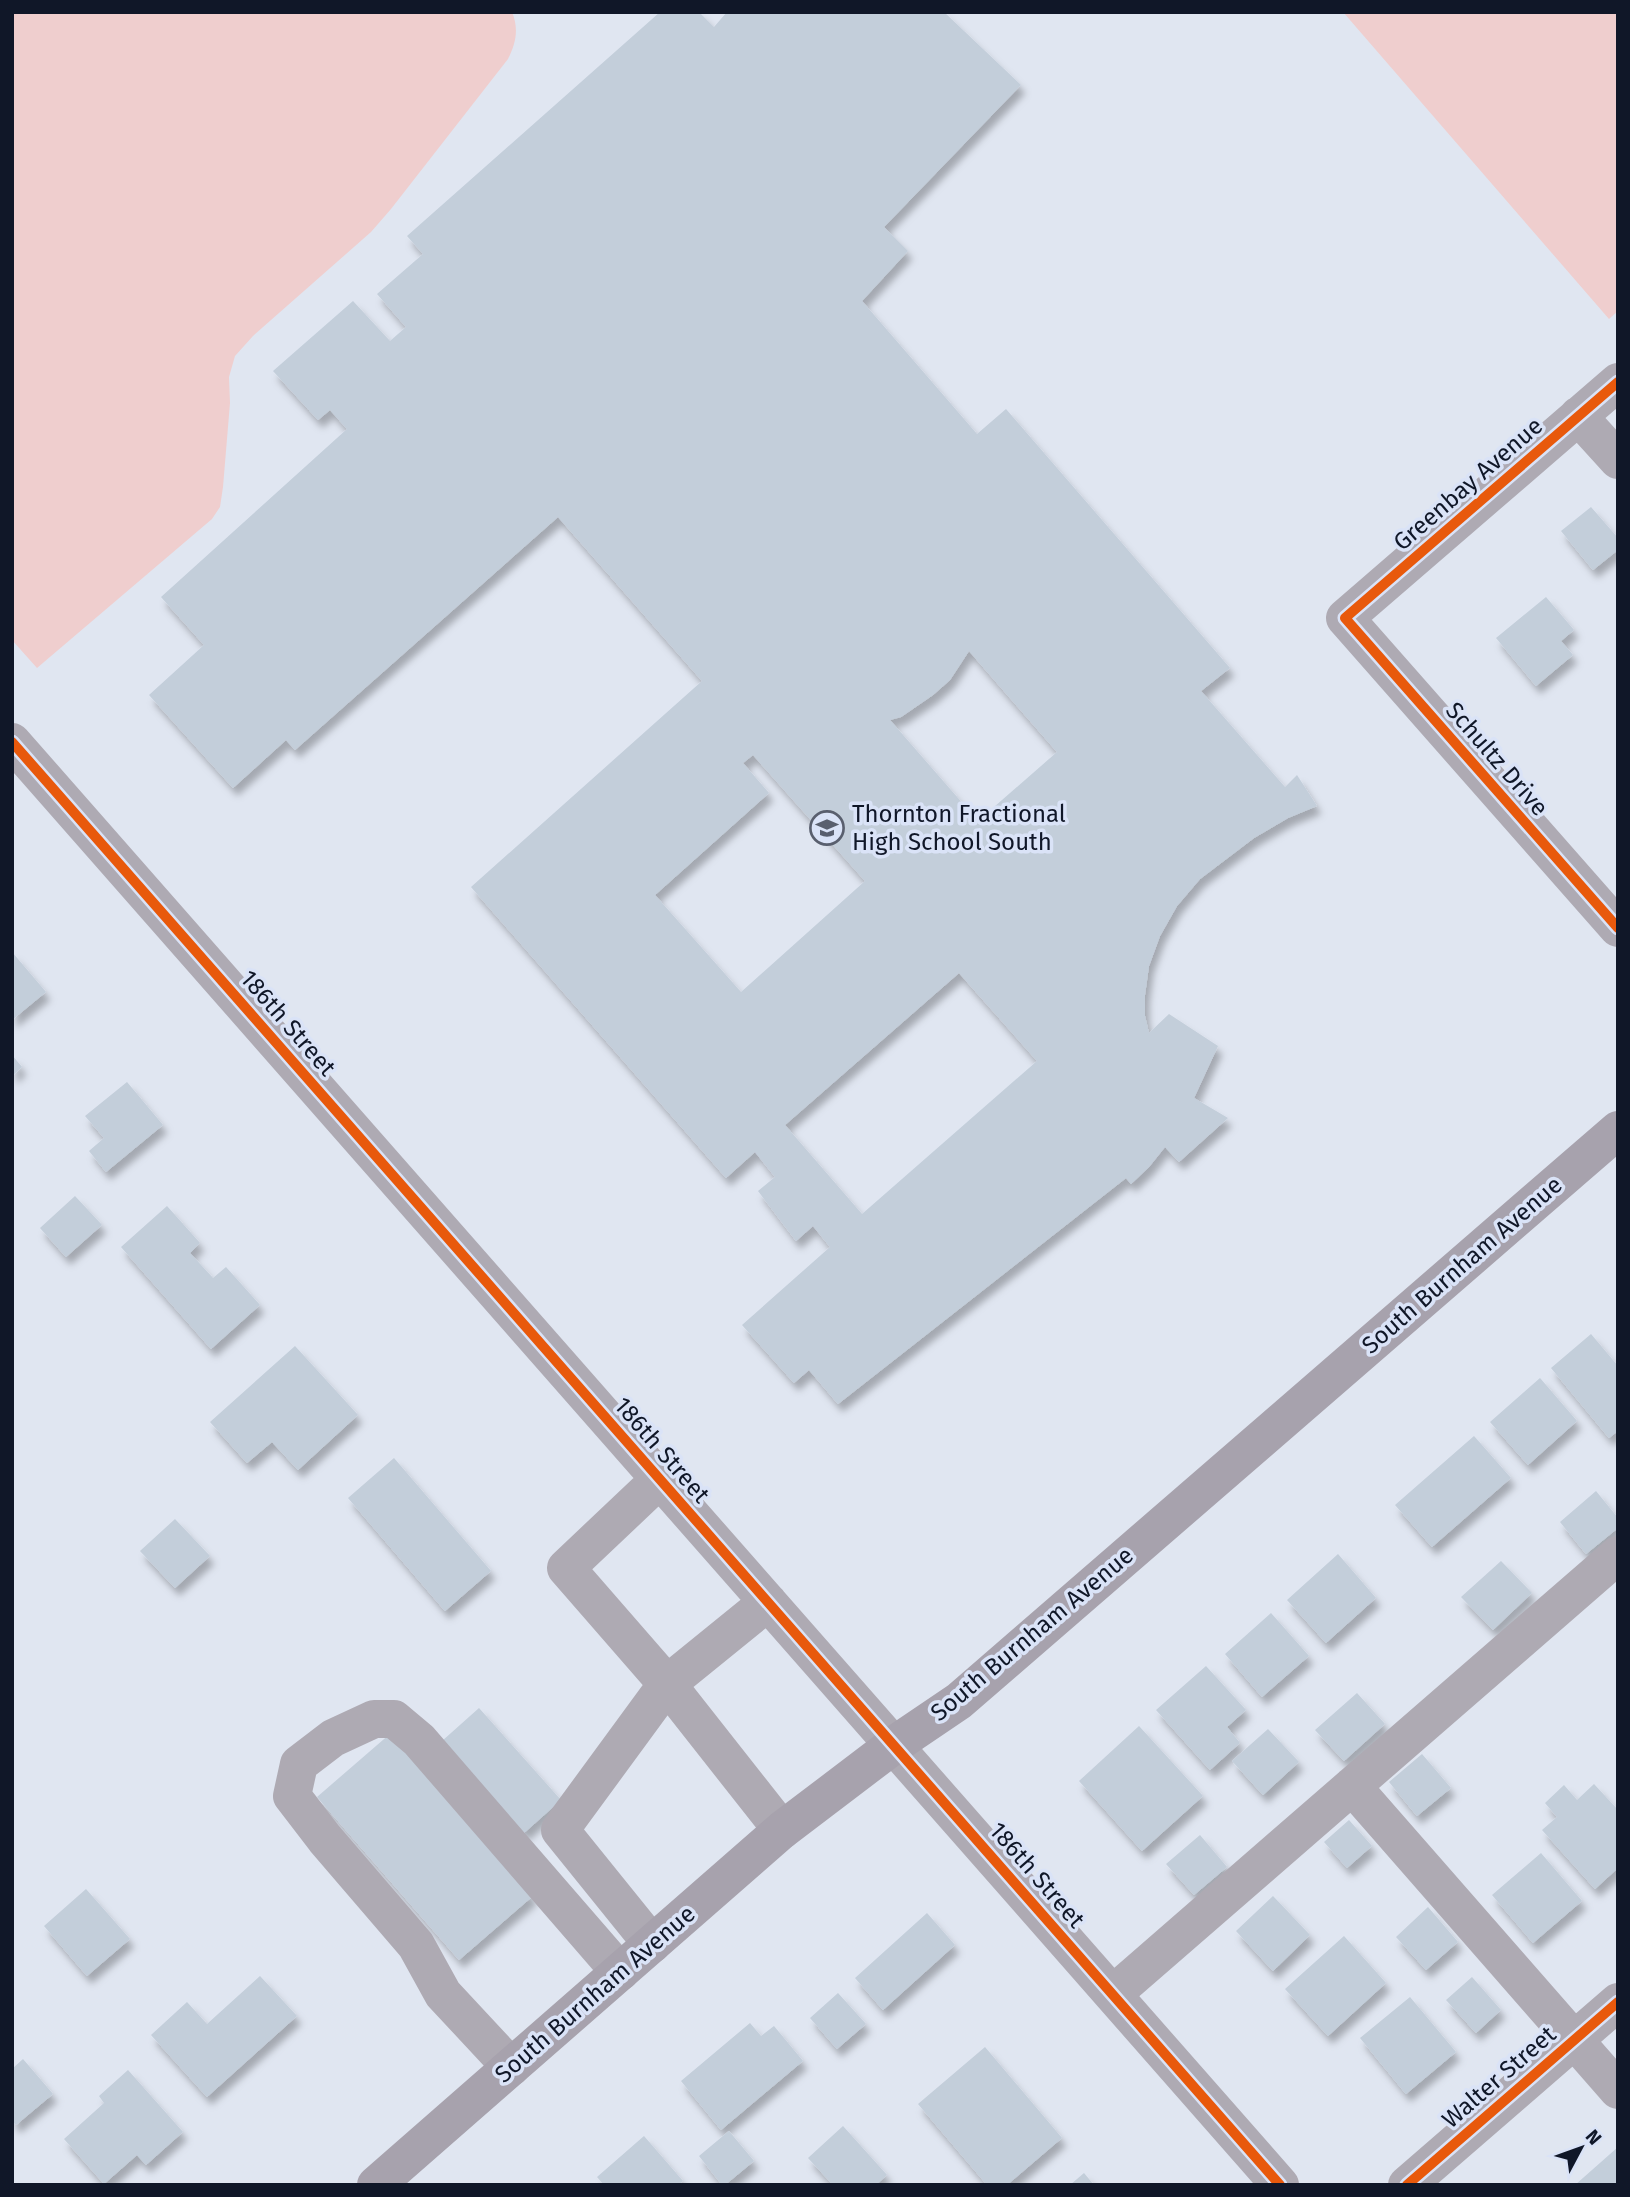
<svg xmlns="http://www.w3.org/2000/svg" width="1630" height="2197" font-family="'Fira Sans',sans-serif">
	<defs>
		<filter id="shadow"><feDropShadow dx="4.5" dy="8" stdDeviation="3.5" flood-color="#0004"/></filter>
	</defs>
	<rect width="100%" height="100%" fill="#e0e6f1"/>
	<path fill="#efcece" d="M 12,12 L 512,12 C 519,29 516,43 508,59 L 391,209 L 371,232 L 253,336 L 235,356 L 229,377 L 230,403 L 223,487 L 220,507 L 212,519 L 37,668 L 12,640 Z
		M 1343,12 L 1618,12 L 1618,311 L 1609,319 Z"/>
	<path fill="#c3ceda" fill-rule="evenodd" filter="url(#shadow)" d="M 660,12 L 699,12 L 714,27 L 727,12 L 944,12 L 1021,85 L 884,227 L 908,251 L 862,301 L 977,434 L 1006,409 L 1230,668 L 1201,691 L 1285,787 L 1297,775 L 1317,806 L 1288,818 L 1254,838 L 1200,879 L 1177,906 L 1160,936 L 1149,966 L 1145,995 L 1145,1016 L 1149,1033 L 1169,1014 L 1218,1046 L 1194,1098 L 1228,1118 L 1179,1162 L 1165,1147 L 1149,1167 L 1131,1184 L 1126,1178 L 838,1404 L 809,1370 L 794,1383 L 742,1325 L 830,1247 L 813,1226 L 796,1241 L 758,1191 L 775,1177 L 755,1152 L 726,1178 L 471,887 L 702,681 L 558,517 L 295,750 L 286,740 L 233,788 L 149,695 L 204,645 L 161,597 L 347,429 L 330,410 L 318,420 L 273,371 L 353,301 L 390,341 L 406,327 L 377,294 L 423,254 L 407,236 ZM 969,651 L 1057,752 L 978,821 L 890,720 L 901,717 L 933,695 L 950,680 ZM 753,755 L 865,881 L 741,992 L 655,895 L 769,793 L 743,763 ZM 959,973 L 1037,1061 L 862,1214 L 785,1125 Z
		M 1591,507 L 1618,538 L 1618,550 L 1593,570 L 1561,531 Z
		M 1546,597 L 1574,630 L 1561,641 L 1573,655 L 1536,686 L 1496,638 Z
		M 12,952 L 46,992 L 12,1020 Z
		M 12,1055 L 22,1067 L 12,1076 Z
		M 127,1082 L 163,1125 L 106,1172 L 89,1151 L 104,1138 L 85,1116 Z
		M 75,1196 L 102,1225 L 66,1257 L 40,1228 Z
		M 167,1206 L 200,1243 L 190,1253 L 213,1278 L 226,1267 L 260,1305 L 211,1349 L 121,1247 Z
		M 1591,1334 L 1618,1366 L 1618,1431 L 1609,1438 L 1551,1368 Z
		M 295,1346 L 358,1415 L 298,1470 L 272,1442 L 247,1463 L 210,1422 Z
		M 1540,1378 L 1577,1421 L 1528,1465 L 1490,1422 Z
		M 1474,1436 L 1511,1478 L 1432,1547 L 1395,1505 Z
		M 394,1458 L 491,1571 L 445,1611 L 348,1498 Z
		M 1596,1491 L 1618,1518 L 1618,1528 L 1586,1554 L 1560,1522 Z
		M 175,1519 L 210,1556 L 175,1588 L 140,1551 Z
		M 1338,1554 L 1376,1598 L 1326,1643 L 1287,1600 Z
		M 1501,1561 L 1532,1593 L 1493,1630 L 1461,1597 Z
		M 1271,1613 L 1309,1656 L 1262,1697 L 1225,1654 Z
		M 1206,1666 L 1246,1710 L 1227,1727 L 1240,1743 L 1210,1770 L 1156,1710 Z
		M 1357,1693 L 1385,1724 L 1344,1761 L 1315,1730 Z
		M 479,1708 L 561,1800 L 524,1833 L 442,1741 Z
		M 1139,1726 L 1203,1796 L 1142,1851 L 1079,1781 Z
		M 1268,1729 L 1299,1762 L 1263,1795 L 1232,1761 Z
		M 391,1733 L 533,1896 L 459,1960 L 317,1797 Z
		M 1422,1754 L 1451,1788 L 1417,1816 L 1389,1782 Z
		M 1594,1784 L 1618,1810 L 1618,1868 L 1595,1889 L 1542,1830 L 1557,1817 L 1545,1803 L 1564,1785 L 1577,1800 Z
		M 1349,1820 L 1372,1846 L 1347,1868 L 1324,1842 Z
		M 1200,1835 L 1227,1867 L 1194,1895 L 1166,1864 Z
		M 1541,1853 L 1582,1901 L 1533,1943 L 1492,1895 Z
		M 86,1889 L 130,1939 L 87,1976 L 44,1926 Z
		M 1273,1896 L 1310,1935 L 1273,1971 L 1236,1931 Z
		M 1428,1907 L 1458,1942 L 1426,1970 L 1396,1937 Z
		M 927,1913 L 955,1945 L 883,2010 L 855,1978 Z
		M 1344,1936 L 1386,1983 L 1328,2036 L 1285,1989 Z
		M 260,1976 L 297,2016 L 207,2097 L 151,2035 L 187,2002 L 207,2024 Z
		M 1472,1977 L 1501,2010 L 1476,2033 L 1446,2000 Z
		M 838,1993 L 866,2024 L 837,2049 L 810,2018 Z
		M 1410,1997 L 1456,2052 L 1406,2094 L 1360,2038 Z
		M 750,2023 L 761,2036 L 774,2026 L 803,2061 L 721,2130 L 681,2081 Z
		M 985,2047 L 1062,2138 L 1007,2185 L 987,2185 L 918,2104 Z
		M 23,2059 L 53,2094 L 16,2125 L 12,2121 L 12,2069 Z
		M 128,2070 L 183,2132 L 146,2165 L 137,2155 L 104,2184 L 64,2139 L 104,2103 L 99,2096 Z
		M 843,2126 L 887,2175 L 876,2185 L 833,2185 L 808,2158 Z
		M 729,2131 L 754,2161 L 725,2185 L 722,2185 L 699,2156 Z
		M 644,2136 L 683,2181 L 678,2185 L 604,2185 L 597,2177 Z
		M 1618,2147 L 1618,2185 L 1575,2185 Z
		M 1084,2173 L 1094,2185 L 1070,2185 Z"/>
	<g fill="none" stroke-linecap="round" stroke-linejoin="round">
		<path stroke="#aeaab3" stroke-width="38" d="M 1618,382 L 1345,618 L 1618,928
			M 1578,416 L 1618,460
			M 12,742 L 1280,2185
			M 660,1479 L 566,1568 L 667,1684 L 768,1602
			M 1352,1786 L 1618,2090
			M 652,1944 L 560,1830 L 667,1684 L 782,1830
			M 1113,1994 L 1618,1555
			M 511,2067 L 443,1994 L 416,1945 L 325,1839 L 292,1796 L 299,1764 L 333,1738 L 374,1719 L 394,1719 L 419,1740 L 620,1972
			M 1407,2185 L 1618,2002"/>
		<path stroke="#a7a2ad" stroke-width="38" d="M 376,2185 L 782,1830 L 894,1745 L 959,1701 L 1618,1130"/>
		<g stroke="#dae3f7" stroke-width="15">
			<path id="cycleway" d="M 1618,382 L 1345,618 L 1618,928
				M 12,742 L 1280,2185
				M 1407,2185 L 1618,2002"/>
		</g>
		<use href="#cycleway" stroke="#e8590c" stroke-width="10"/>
	</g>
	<defs>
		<g id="school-ring" transform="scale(1.75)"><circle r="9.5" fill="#dae3f7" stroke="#595f6e" stroke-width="1.5"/><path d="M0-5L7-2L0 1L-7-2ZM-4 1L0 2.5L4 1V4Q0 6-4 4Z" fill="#595f6e"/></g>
	</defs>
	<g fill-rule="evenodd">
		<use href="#school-ring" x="827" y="828"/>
	</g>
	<g text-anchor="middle" stroke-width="7" stroke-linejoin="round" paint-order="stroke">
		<g font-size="24" fill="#101728" stroke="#dae3f7">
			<text transform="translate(1468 484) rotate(-41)" y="8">Greenbay Avenue</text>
			<text transform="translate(1497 759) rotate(49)" y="8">Schultz Drive</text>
			<text transform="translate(288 1023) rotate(49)" y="8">186th Street</text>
			<text transform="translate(1462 1265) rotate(-41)" y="8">South Burnham Avenue</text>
			<text transform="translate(662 1450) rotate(49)" y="8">186th Street</text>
			<text transform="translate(1032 1634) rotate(-40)" y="8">South Burnham Avenue</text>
			<text transform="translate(1037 1875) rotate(49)" y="8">186th Street</text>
			<text transform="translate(595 1994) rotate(-41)" y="8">South Burnham Avenue</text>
			<text transform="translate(1499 2077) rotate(-41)" y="8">Walter Street</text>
		</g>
		<g font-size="24" fill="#101728" stroke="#dae3f7" text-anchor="start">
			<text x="852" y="822">Thornton Fractional<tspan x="852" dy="28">High School South</tspan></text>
		</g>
	</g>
	<rect width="1630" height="2197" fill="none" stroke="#101728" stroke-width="28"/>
	<g transform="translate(1581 2148) rotate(49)" stroke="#dae3f7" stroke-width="5" paint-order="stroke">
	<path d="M0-5L12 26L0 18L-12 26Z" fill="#101728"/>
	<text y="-10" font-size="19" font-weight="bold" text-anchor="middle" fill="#101728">N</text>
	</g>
</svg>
